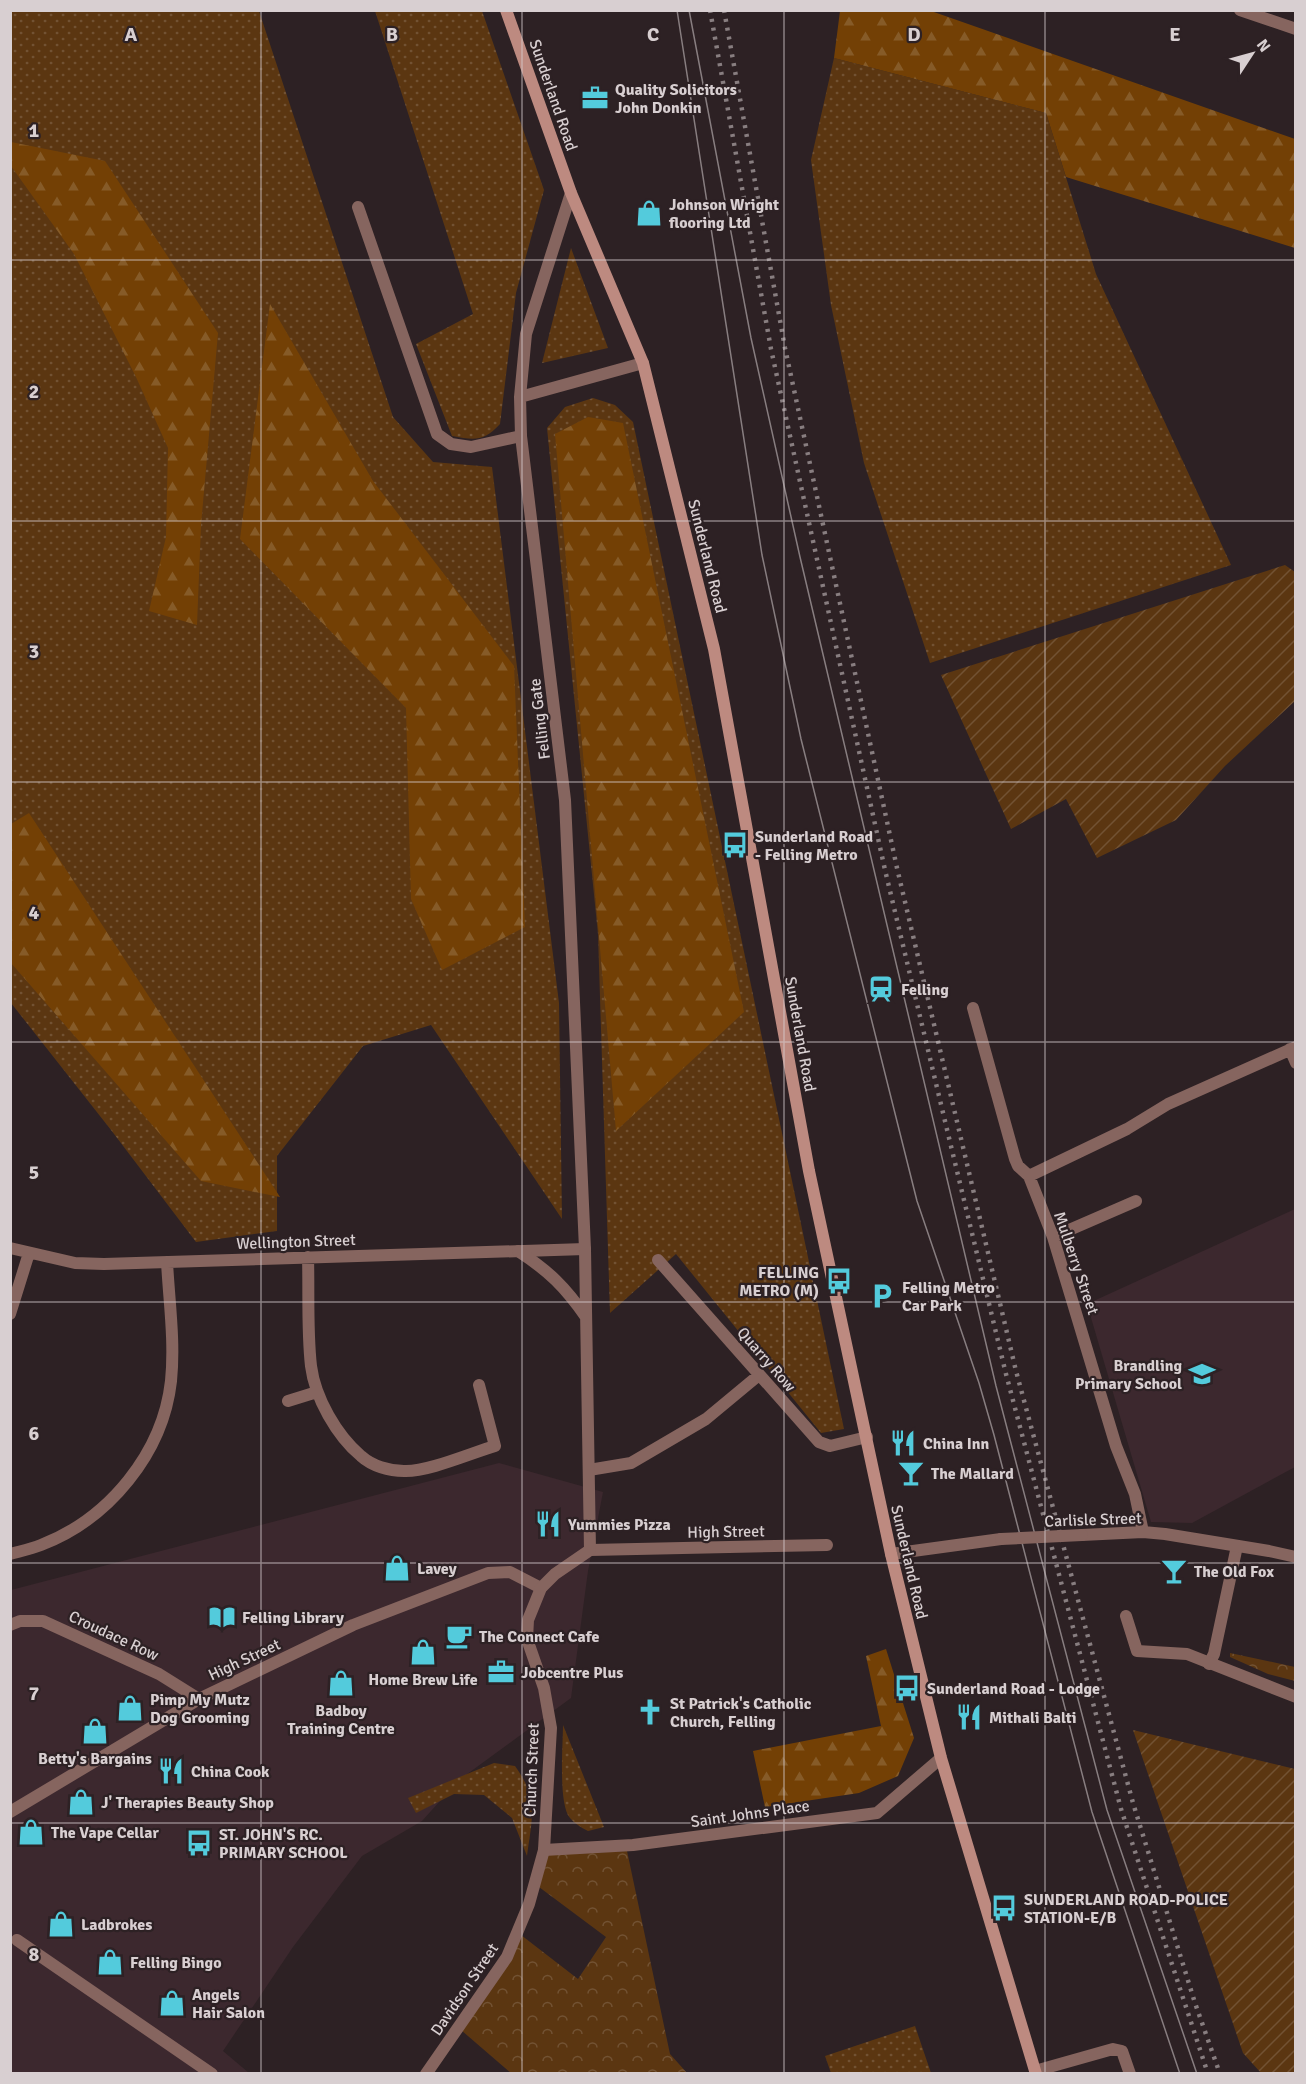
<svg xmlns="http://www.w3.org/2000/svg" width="1306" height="2084" font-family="Signika,sans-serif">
	<defs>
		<pattern id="grass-dots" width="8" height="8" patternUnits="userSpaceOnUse" patternTransform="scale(1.5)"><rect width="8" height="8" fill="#5b3611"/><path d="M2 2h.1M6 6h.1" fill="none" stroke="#725233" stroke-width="1.8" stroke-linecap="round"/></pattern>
		<pattern id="forest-firs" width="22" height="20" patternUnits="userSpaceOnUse" patternTransform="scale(1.5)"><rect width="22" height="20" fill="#734005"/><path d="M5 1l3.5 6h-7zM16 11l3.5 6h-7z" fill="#865b28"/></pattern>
		<pattern id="park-crowns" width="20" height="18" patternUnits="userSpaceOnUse" patternTransform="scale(1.5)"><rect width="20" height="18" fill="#5b3611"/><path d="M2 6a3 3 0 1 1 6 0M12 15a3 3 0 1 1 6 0" fill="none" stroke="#725233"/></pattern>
		<pattern id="garden-furrows" width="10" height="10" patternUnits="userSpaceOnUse" patternTransform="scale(1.5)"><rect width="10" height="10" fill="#5b3611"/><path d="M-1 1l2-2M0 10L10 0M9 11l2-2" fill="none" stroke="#725233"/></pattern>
	</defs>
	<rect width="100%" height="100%" fill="#2d2124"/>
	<path fill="#3c282e" d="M 1295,1209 L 1295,1467 L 1192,1523 L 1151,1522 L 1087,1304 Z
		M 499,1463 L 603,1492 L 588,1571 L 571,1698 L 459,1780 L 422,1821 L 362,1856 L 293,1947 L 223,2051 L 249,2073 L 11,2074 L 11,1590 Z"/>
	<path fill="url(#grass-dots)" d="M 11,11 L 259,11 L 393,417 L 433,462 L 492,467 L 559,1003 L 562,1219 L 431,1025 L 363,1046 L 277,1156 L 277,1231 L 196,1242 L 111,1130 L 11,1003 Z
		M 375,11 L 482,11 L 544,190 L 516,293 L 500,424 C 484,442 474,440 452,436 L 416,344 L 473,314 Z
		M 834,58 L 1046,113 L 1096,274 L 1231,565 L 930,663 L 864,463 L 831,305 L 811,160 Z
		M 571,248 L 608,348 L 542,363 Z
		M 593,398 L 615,405 L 633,422 L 844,1429 L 821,1433 L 676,1254 L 610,1313 L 598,934 L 547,428 L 565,407 Z
		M 563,1725 L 604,1827 L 588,1831 C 582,1828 574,1823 570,1818 C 558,1804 563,1745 563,1725 Z
		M 494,1763 L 515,1766 C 539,1799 532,1818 527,1856 L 512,1818 L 484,1795 L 454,1794 L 416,1813 L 408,1798 Z
		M 915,2026 L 931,2073 L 831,2073 L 825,2056 Z"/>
	<path fill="url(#forest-firs)" d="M 840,11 L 931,11 L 1295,139 L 1295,248 L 1066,177 L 1046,113 L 834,58 Z
		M 11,142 L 105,161 L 218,333 L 201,525 L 197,625 L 149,611 L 166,537 L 168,448 L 136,377 L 74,254 L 11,166 Z
		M 270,304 L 373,481 L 514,666 L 525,927 L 442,970 L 411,899 L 406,708 L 240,539 Z
		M 588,417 L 623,423 L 744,1012 L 616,1131 L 555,434 Z
		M 29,813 L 280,1197 L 201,1181 L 11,963 L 11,824 Z
		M 886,1649 L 914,1738 L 898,1776 L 859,1793 L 765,1807 L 753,1751 L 881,1726 L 866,1656 Z"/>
	<path fill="url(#park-crowns)" d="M 1230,1653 L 1295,1667 L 1295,1681 L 1268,1674 L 1230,1657 Z
		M 627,1851 L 670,2054 L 687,2073 L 511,2073 L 461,2030 L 521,1935 L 578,1979 L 606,1937 L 539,1887 L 548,1855 Z"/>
	<path fill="url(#garden-furrows)" d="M 1285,565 L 1295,572 L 1295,701 L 1225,766 L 1176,820 L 1097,858 L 1066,799 L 1011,829 L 941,675 Z
		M 1133,1730 L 1295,1769 L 1295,2073 L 1261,2073 L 1243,2053 Z"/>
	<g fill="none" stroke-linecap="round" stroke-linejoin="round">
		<path stroke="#86655f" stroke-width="12" d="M 1209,1664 L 1214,1654 L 1237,1546"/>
		<path stroke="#86655f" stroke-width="12" d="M 1240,10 L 1296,29
			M 358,207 L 437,434 L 451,444 L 471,447 L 521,436
			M 973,1008 L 1015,1159 L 1018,1166 L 1029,1176 L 1053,1237 L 1116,1446 L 1135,1494 L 1143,1532
			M 1290,1049 L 1296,1063
			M 1029,1176 L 1127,1129 L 1168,1104 L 1296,1047
			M 1053,1237 L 1136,1201
			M 10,1248 L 75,1263 L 104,1264 L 585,1249
			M 308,1257 C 309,1293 307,1331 311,1366 C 315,1398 337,1436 361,1456 C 372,1466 389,1471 404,1471 C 428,1472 471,1453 495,1446 L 479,1385
			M 658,1260 L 819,1442 L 830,1446 L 867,1437
			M 10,1314 L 29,1253
			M 288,1401 L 317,1392
			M 589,1470 L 631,1463 L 706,1419 L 759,1375
			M 1082,1535 L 1143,1532 L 1165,1534 L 1269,1551 L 1296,1557
			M 590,1550 L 827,1545
			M 10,1554 C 21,1551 31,1549 41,1545 C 109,1519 163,1453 171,1381 C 175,1341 169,1301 167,1262
			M 891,1554 L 1001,1539
			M 1126,1616 L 1137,1651 L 1187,1654 L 1296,1697
			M 10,1625 L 20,1621 L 43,1621 L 159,1674 L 199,1699
			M 10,1812 L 199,1699 L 353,1625 L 488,1573 L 510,1572 L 541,1588
			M 544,1850 L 633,1845 L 877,1813 L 941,1758
			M 17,1940 L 212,2074
			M 1035,2071 L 1113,2049 L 1122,2051 L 1130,2074"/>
		<path stroke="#86655f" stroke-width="12" d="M 520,397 L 643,363
			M 518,1251 C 549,1271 565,1287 586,1317
			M 426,2074 L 507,1957 L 529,1904 L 544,1850 L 551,1728 L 544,1688 L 527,1639 L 528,1620 L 541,1588 L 555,1574 L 590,1550 L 585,1249 L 565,800 L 521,436 L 520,397 L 526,334 L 571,193"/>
		<path stroke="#bd8a80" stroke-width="12" d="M 506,10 L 571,193 L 643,363 L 714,649 L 809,1171 L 891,1554 L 941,1758 L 1036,2074"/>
		<path stroke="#887e80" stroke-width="1.5" d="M 677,10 L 762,555 L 801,739 L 917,1201 L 979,1383 L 994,1435 L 1092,1812 L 1180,2074
			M 689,10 L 751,338 L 800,557 L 996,1386 L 1107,1810 L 1197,2074"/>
		<path stroke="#887e80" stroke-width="4.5" stroke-dasharray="3 6" stroke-linecap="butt" d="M 710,10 L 771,349 L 885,870 L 950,1142 L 1006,1374 L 1121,1809 L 1208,2074
			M 724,10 L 785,348 L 897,868 L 1016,1371 L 1133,1803 L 1195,2003 L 1220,2074"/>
		<path stroke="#86655f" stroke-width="12" d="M 1001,1539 L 1082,1535"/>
	</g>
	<path fill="none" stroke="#d8cfd1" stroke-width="1.5" stroke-opacity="0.55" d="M 261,10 L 261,2074M 522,10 L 522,2074M 784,10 L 784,2074M 1045,10 L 1045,2074M 10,260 L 1296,260M 10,521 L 1296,521M 10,782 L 1296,782M 10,1042 L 1296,1042M 10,1302 L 1296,1302M 10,1563 L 1296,1563M 10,1823 L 1296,1823"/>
	<defs>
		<g id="office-bare" transform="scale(2.07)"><path d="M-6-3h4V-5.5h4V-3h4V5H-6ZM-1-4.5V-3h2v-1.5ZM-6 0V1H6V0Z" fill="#53cbdc" stroke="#2d2124" stroke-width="2.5" paint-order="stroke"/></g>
		<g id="shop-bare" transform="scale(2.07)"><path d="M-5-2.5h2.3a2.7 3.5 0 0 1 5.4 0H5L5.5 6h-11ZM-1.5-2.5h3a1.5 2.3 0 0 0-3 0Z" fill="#53cbdc" stroke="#2d2124" stroke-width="2.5" paint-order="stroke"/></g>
		<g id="bus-bare" transform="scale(2.07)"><path d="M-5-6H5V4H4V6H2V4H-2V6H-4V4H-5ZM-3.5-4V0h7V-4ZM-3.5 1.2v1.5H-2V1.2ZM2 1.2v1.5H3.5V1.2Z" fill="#53cbdc" stroke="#2d2124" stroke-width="2.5" paint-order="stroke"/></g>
		<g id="station-bare" transform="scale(2.07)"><path d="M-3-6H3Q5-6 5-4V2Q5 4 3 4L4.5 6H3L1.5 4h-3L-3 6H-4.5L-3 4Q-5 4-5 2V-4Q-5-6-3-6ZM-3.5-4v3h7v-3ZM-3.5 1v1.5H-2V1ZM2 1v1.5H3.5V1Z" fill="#53cbdc" stroke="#2d2124" stroke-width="2.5" paint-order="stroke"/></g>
		<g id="parking-bare" transform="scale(2.07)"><path d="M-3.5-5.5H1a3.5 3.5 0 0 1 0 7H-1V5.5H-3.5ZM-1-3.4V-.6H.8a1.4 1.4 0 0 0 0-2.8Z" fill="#53cbdc" stroke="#2d2124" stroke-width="2.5" paint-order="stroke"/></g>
		<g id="school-bare" transform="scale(2.07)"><path d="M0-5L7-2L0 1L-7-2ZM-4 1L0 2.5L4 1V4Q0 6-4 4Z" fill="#53cbdc" stroke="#2d2124" stroke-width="2.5" paint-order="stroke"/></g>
		<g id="restaurant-bare" transform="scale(2.07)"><path d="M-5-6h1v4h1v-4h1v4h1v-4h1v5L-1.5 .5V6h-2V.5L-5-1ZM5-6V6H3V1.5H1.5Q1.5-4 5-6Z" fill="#53cbdc" stroke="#2d2124" stroke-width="2.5" paint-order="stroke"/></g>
		<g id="bar-bare" transform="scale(2.07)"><path d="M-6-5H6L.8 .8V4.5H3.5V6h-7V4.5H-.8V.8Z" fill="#53cbdc" stroke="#2d2124" stroke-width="2.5" paint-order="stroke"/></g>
		<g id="library-bare" transform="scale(2.07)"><path d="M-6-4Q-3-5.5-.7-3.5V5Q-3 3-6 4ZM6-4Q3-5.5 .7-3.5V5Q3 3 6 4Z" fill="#53cbdc" stroke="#2d2124" stroke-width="2.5" paint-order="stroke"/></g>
		<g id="cafe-bare" transform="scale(2.07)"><path d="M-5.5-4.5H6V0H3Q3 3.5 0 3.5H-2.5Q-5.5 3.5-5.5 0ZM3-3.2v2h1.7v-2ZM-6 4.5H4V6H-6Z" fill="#53cbdc" stroke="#2d2124" stroke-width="2.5" paint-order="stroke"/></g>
		<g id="church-bare" transform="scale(2.07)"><path d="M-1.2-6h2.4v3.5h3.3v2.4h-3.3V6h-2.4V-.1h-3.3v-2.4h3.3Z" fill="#53cbdc" stroke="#2d2124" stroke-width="2.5" paint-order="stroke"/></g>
	</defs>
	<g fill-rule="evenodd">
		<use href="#office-bare" x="595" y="98"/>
		<use href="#shop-bare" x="649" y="213"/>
		<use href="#bus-bare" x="735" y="845"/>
		<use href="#station-bare" x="881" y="989"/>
		<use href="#bus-bare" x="839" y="1281"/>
		<use href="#parking-bare" x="882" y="1296"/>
		<use href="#school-bare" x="1202" y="1374"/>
		<use href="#restaurant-bare" x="903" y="1443"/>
		<use href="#bar-bare" x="911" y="1473"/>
		<use href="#restaurant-bare" x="548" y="1524"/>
		<use href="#shop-bare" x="397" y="1568"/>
		<use href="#bar-bare" x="1174" y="1571"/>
		<use href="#library-bare" x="222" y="1617"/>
		<use href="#cafe-bare" x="459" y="1636"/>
		<use href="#shop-bare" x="423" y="1652"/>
		<use href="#office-bare" x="501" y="1672"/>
		<use href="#shop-bare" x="341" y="1683"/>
		<use href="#bus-bare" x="907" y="1688"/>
		<use href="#shop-bare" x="130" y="1708"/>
		<use href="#church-bare" x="650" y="1712"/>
		<use href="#restaurant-bare" x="969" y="1717"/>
		<use href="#shop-bare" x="95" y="1731"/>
		<use href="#restaurant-bare" x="171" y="1771"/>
		<use href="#shop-bare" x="81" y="1802"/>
		<use href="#shop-bare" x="31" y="1832"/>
		<use href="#bus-bare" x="199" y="1843"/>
		<use href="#bus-bare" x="1004" y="1908"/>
		<use href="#shop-bare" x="61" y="1924"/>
		<use href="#shop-bare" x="110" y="1962"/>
		<use href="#shop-bare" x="172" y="2003"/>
	</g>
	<g text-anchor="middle" stroke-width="4.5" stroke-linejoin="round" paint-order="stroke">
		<g font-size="16" font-weight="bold" fill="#d8cfd1" stroke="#2d2124" text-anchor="start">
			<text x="615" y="95">Quality Solicitors<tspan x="615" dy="18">John Donkin</tspan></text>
			<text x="669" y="210">Johnson Wright<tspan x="669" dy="18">flooring Ltd</tspan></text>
			<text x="755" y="842">Sunderland Road<tspan x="755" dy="18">- Felling Metro</tspan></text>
			<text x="901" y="995">Felling</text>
			<text x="819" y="1278" text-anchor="end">FELLING<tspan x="819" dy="18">METRO (M)</tspan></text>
			<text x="902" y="1293">Felling Metro<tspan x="902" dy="18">Car Park</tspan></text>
			<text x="1182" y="1371" text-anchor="end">Brandling<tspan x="1182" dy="18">Primary School</tspan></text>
			<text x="923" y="1449">China Inn</text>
			<text x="931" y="1479">The Mallard</text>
			<text x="568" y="1530">Yummies Pizza</text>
			<text x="417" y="1574">Lavey</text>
			<text x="1194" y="1577">The Old Fox</text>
			<text x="242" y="1623">Felling Library</text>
			<text x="479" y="1642">The Connect Cafe</text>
			<text x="521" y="1678">Jobcentre Plus</text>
			<text x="423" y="1685" text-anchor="middle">Home Brew Life</text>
			<text x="927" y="1694">Sunderland Road - Lodge</text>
			<text x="150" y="1705">Pimp My Mutz<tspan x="150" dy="18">Dog Grooming</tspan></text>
			<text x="670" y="1709">St Patrick's Catholic<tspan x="670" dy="18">Church, Felling</tspan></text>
			<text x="341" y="1716" text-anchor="middle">Badboy<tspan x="341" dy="18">Training Centre</tspan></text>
			<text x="989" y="1723">Mithali Balti</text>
			<text x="95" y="1764" text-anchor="middle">Betty's Bargains</text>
			<text x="191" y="1777">China Cook</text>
			<text x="101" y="1808">J' Therapies Beauty Shop</text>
			<text x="51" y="1838">The Vape Cellar</text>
			<text x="219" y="1840">ST. JOHN'S RC.<tspan x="219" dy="18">PRIMARY SCHOOL</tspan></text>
			<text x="1024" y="1905">SUNDERLAND ROAD-POLICE<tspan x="1024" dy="18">STATION-E/B</tspan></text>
			<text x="81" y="1930">Ladbrokes</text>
			<text x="130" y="1968">Felling Bingo</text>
			<text x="192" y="2000">Angels<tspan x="192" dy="18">Hair Salon</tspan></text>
		</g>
		<g font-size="16" fill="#d8cfd1" stroke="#2d2124">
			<text transform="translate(554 95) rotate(71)" y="6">Sunderland Road</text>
			<text transform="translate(708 556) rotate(76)" y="6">Sunderland Road</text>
			<text transform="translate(539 719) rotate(-97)" y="6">Felling Gate</text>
			<text transform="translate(801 1034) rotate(80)" y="6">Sunderland Road</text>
			<text transform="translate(296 1241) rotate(-2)" y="6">Wellington Street</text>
			<text transform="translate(1077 1263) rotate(71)" y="6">Mulberry Street</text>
			<text transform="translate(767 1359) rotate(49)" y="6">Quarry Row</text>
			<text transform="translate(1093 1519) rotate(-2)" y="6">Carlisle Street</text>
			<text transform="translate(726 1531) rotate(-1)" y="6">High Street</text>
			<text transform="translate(910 1562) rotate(77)" y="6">Sunderland Road</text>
			<text transform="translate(114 1635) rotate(25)" y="6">Croudace Row</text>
			<text transform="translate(244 1659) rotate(-25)" y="6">High Street</text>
			<text transform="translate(531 1770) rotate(-88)" y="6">Church Street</text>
			<text transform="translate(750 1813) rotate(-8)" y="6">Saint Johns Place</text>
			<text transform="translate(464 1989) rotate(-56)" y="6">Davidson Street</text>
		</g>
	</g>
	<g font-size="20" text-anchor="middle" font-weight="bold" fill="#d8cfd1" stroke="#2d2124" stroke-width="4.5" stroke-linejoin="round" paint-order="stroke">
		<text x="131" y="41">A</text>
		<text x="392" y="41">B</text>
		<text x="653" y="41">C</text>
		<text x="914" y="41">D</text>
		<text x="1175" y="41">E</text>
		<text x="34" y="137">1</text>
		<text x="34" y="398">2</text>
		<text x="34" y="658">3</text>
		<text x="34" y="919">4</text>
		<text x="34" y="1179">5</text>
		<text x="34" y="1440">6</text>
		<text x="34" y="1700">7</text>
		<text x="34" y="1961">8</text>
	</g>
	<rect width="1306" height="2084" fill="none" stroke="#d8cfd1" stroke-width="24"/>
	<g transform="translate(1252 54) rotate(54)" stroke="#2d2124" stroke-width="4.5" paint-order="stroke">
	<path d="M0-4.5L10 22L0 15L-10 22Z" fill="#d8cfd1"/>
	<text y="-9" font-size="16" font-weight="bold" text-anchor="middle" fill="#d8cfd1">N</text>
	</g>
</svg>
